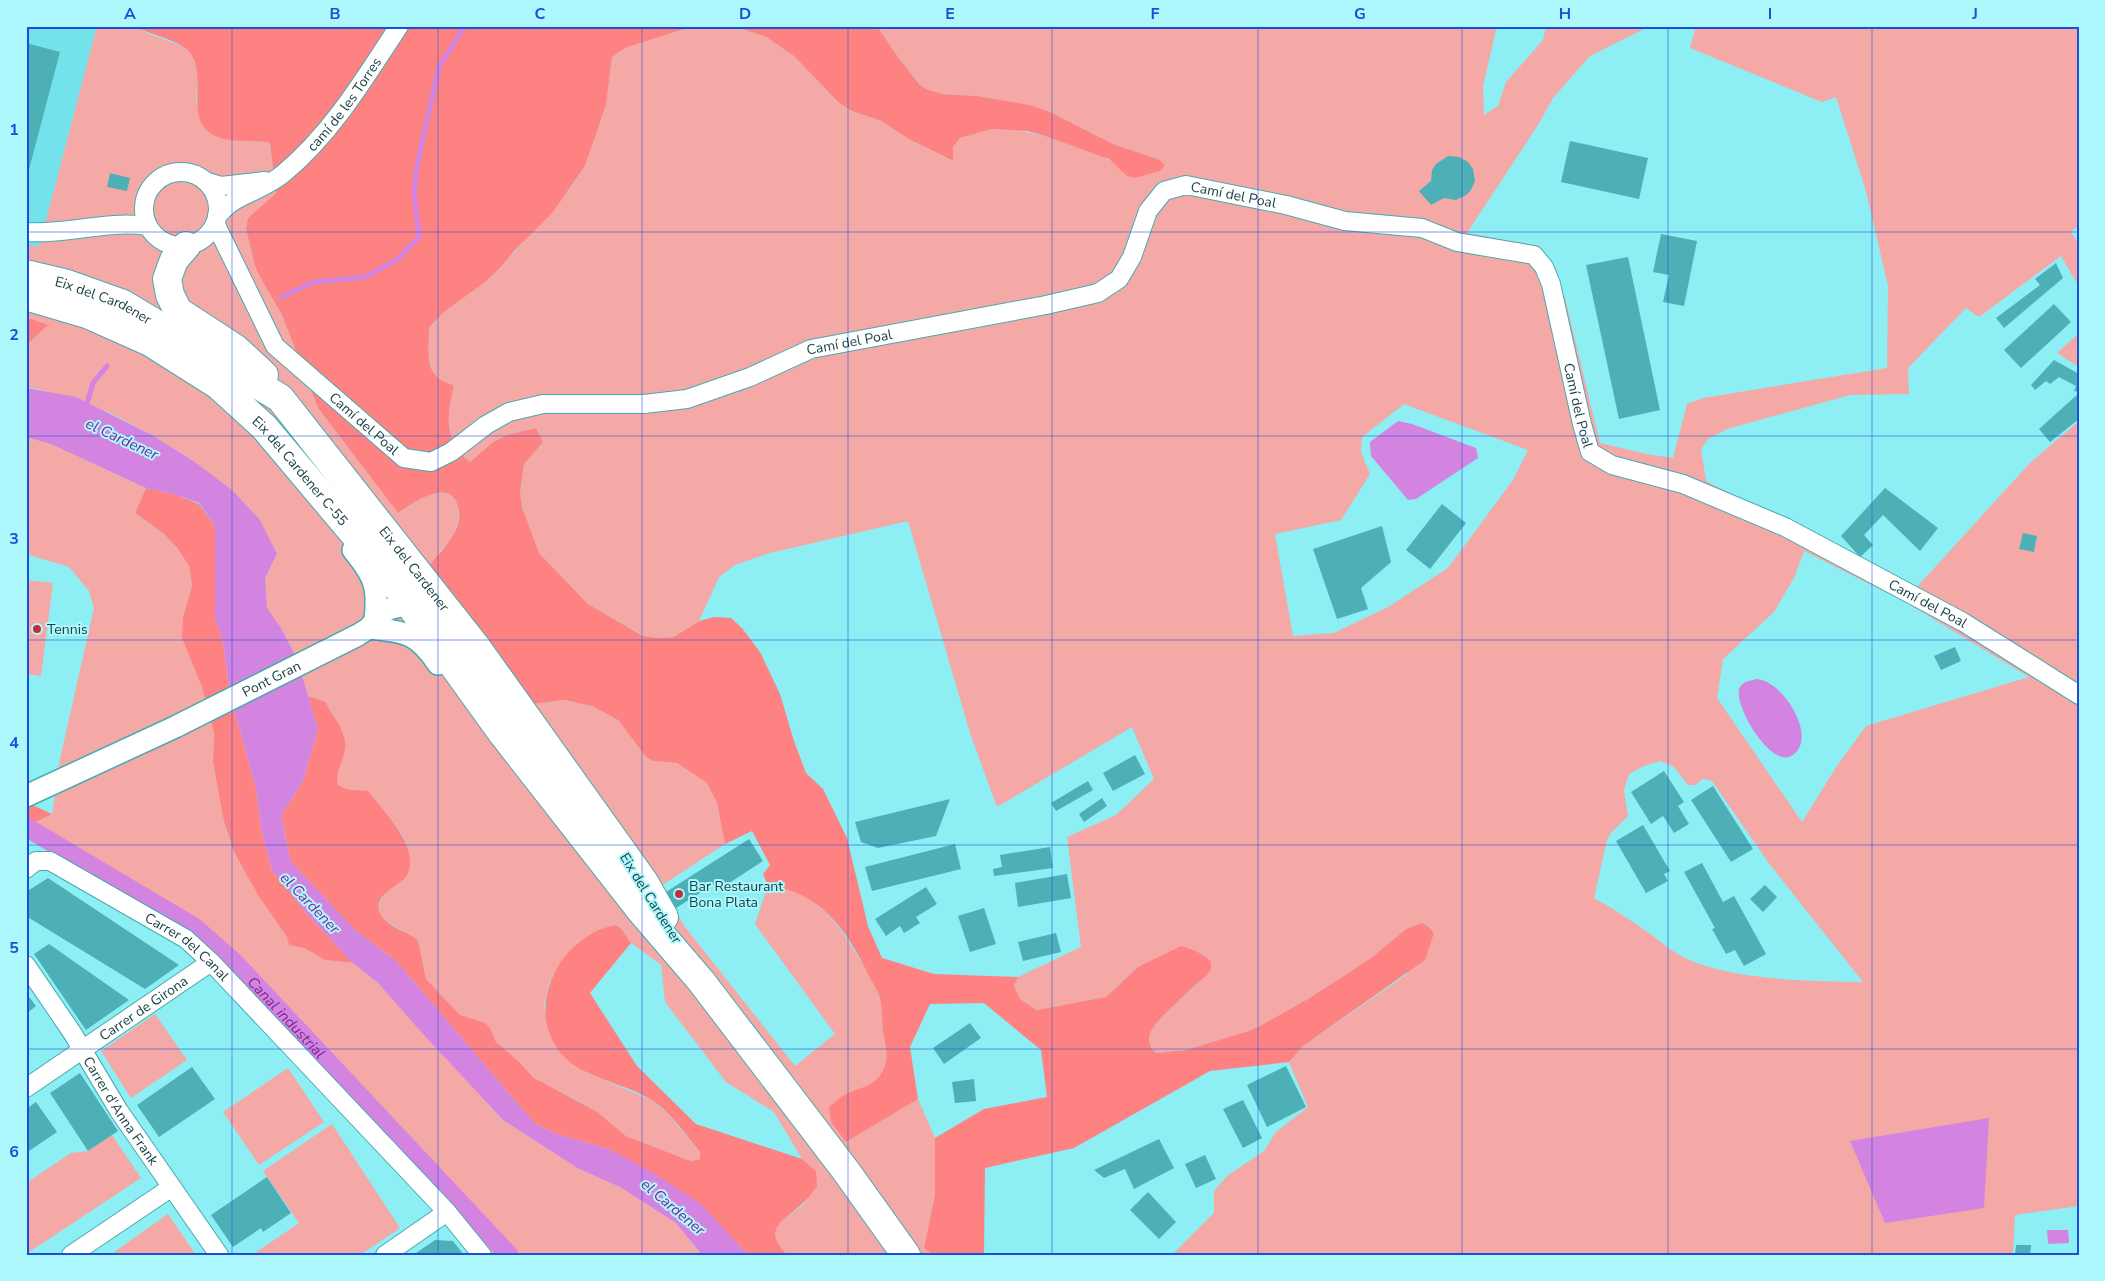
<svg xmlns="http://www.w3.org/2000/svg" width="2105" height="1281" font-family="'Nunito Sans',sans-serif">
	<rect width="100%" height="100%" fill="#8deef4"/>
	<path fill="#74e2ea" d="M 26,26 L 97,26 L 39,248 L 26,244 Z"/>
	<path fill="#f5a9a6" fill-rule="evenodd" d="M 97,26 L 135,26 L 147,33 L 182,46 L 191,54 L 196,65 L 198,76 L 196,102 L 247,140 L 270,143 L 276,193 L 248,218 L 246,229 L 255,266 L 260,277 L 282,315 L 318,408 L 398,513 C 411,504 427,492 444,493 C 451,493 455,497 457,504 C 463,522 453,540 439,552 L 532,704 L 564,700 L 592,706 L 618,720 L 646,757 L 653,761 L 677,763 L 707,783 L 717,803 L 725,844 L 661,886 L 685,927 L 795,1066 L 835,1034 L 755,924 L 768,886 C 813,889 835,919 857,955 C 865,968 874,981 879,995 C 883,1006 882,1021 883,1033 C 885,1048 890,1060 881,1074 C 873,1087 856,1090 842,1096 L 846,1142 L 918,1099 L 935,1138 L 935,1194 L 924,1248 L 933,1255 L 788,1255 C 752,1222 798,1218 808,1198 C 812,1190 814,1179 816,1171 L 802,1159 L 774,1112 L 726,1082 L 665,1002 L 661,965 L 631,943 L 621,928 L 615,925 L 607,927 L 579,942 L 556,970 L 549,983 L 544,1007 L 555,1044 L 568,1060 L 587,1073 L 652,1100 L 669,1115 L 700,1152 L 700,1159 L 692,1161 L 685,1159 L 626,1136 L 596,1111 L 575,1099 L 540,1083 L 496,1042 L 490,1028 L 460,1015 L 426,979 L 418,940 C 409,933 398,929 388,922 C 366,906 390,887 405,878 C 406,871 410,862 409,855 C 406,828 378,807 361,790 L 345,789 L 338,785 L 336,778 L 344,735 L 326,702 L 308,696 L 297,659 L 281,628 L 267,609 L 265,578 L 277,554 L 195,462 L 152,435 L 110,413 L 37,389 L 26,388 L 26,345 L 47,325 L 26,317 L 26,244 L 39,247 Z
		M 693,26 L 736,27 L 766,37 L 794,56 L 838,102 L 852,111 L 881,121 L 909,139 L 952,161 L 953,147 L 960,138 L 992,129 L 1018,130 L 1045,136 L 1102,156 L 1116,164 L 1127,176 L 1158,159 L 1113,144 L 1048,111 L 1030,105 L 977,96 L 942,94 L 926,89 L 919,84 L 898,57 L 877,26 L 1497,26 L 1483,86 L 1484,115 L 1498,106 L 1506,82 L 1543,40 L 1546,26 L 1650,26 L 1590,56 L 1553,98 L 1538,125 L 1467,233 L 1540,246 L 1565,298 L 1600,443 L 1646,454 L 1673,458 L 1687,404 L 1703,398 L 1887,368 L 1888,286 L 1866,191 L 1836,97 L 1822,102 L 1690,48 L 1696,26 L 2079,26 L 2079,225 L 2071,232 L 2079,244 L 2079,287 L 2061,256 L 1979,317 L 1966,308 L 1908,368 L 1909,394 L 1850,395 L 1727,429 L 1708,439 L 1701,449 L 1706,481 L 1916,588 L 2030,463 L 2079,421 L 2079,1206 L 2015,1215 L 2013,1255 L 1172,1255 L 1214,1213 L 1214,1191 L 1227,1176 L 1264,1151 L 1276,1132 L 1308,1107 L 1289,1062 L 1303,1046 L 1406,975 L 1434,933 L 1429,927 L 1422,923 L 1406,929 L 1371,958 L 1302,1003 L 1260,1026 L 1246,1032 L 1186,1050 L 1155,1053 C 1130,1030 1187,997 1199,982 C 1204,976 1204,963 1205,955 L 1181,947 L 1138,967 L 1106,997 L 1037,1010 L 1021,1001 L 1014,986 L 1018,977 L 1081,947 L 1067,837 L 1116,815 L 1154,779 L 1132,727 L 997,807 L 970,733 L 908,521 L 770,553 L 735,565 L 719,577 L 699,621 L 674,637 L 659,638 L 644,636 L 588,604 L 539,553 L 527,526 L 520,494 L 524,464 L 543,442 L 536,428 L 507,435 L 493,442 L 470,462 C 443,439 447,417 454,385 C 423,377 429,356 429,329 L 444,312 L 484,283 L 500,268 L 569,190 L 585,166 L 606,105 L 612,57 L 625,48 ZM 1404,404 L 1528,450 L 1513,480 L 1448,568 L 1388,607 L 1334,633 L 1293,636 L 1275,534 L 1341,520 L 1370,474 L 1361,452 L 1362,437 ZM 1804,551 L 1907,603 L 2029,677 L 1866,726 L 1837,766 L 1802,822 L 1717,698 L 1723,659 L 1774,612 L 1795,576 ZM 1660,761 L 1674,767 L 1688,785 L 1696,785 L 1702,779 L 1712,781 L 1768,862 L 1863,982 C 1811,981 1722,981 1676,953 C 1668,948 1660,941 1652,935 C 1633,922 1614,909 1594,898 L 1607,840 L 1611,833 L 1628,816 L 1624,790 L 1629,774 L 1644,766 Z
		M 2079,333 L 2079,367 L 2057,353 Z
		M 26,437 L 51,444 L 146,488 L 135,513 L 163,533 L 178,549 L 189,566 L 192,586 L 187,605 L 202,687 L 214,733 L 213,762 L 226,829 L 233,850 L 244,870 L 287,937 L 289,945 L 304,948 L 325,960 L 353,963 L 378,983 L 503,1120 L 579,1169 L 620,1187 L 676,1223 L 702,1255 L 492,1255 L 453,1206 L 243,979 L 189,931 L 26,832 L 26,827 L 52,814 L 60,759 L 94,608 L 89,591 L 69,567 L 26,554 Z
		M 26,580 L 53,583 L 41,676 L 26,674 Z
		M 155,1014 L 187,1060 L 131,1098 L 101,1051 Z
		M 288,1068 L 324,1122 L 259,1165 L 223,1112 Z
		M 332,1124 L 400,1228 L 360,1255 L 252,1255 L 299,1223 L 263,1171 Z
		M 112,1135 L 141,1178 L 26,1254 L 26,1183 L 71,1153 L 88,1151 Z
		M 168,1214 L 196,1255 L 110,1255 Z"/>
	<path fill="#ff8282" d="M 135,26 L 693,26 L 625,48 L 612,57 L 606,105 L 585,166 L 553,212 L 515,250 L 500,268 L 484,283 L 444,312 L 429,328 C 429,356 423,377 454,385 C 447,417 443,440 470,462 L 493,442 L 507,435 L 536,428 L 543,442 L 524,464 L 520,494 L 523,510 L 539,553 L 588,604 L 643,636 L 659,638 L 674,637 L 699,621 L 714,617 L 731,618 L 742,628 L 760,652 L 780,694 L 794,741 L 806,773 L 823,789 L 847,838 L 868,926 L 882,958 L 934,974 L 1018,977 L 1014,986 L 1021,1000 L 1037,1010 L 1106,997 L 1138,967 L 1181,946 C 1193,950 1202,952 1211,962 L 1211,969 L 1207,975 C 1194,986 1182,997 1170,1009 C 1159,1020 1138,1037 1156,1053 L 1186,1050 L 1246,1032 L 1260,1026 L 1308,999 L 1371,958 L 1406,929 L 1422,923 L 1429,927 L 1434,933 L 1425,960 L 1303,1046 L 1289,1062 L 1210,1071 L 1074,1148 L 985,1168 L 984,1255 L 933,1255 L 924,1248 L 935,1194 L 935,1138 L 984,1109 L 1047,1097 L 1041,1050 L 984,1003 L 930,1004 L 910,1047 L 918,1099 L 846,1142 L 831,1122 L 829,1107 C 834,1103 839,1098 844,1095 C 858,1088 874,1087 882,1072 C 890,1058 885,1046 883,1032 C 882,1021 882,1008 880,998 C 877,989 872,982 868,974 C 847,931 819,890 768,886 L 763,874 L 770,865 L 752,831 L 725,844 L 717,803 L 707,783 L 677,763 L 653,761 L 646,757 L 618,720 L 592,706 L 564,700 L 532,704 L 430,565 C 439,553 451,542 457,527 C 460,519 460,512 457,504 C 449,478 412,503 398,513 L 318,408 L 282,315 L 260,277 L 255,266 L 246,229 L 248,218 L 276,193 L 270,143 C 255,140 239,142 224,139 C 178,127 210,78 190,53 C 179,39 151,36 135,26 Z
		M 718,26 L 877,26 L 898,57 L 919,84 L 926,89 L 942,94 L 977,96 L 1030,105 L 1048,111 L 1113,144 L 1158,159 L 1165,165 L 1160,171 L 1135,178 L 1127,176 L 1109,159 L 1045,136 L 1028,131 L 992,129 L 960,138 L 953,147 L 953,161 L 909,139 L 881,121 L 852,111 L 838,102 L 794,56 L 766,37 L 736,27 Z
		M 26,317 L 48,325 L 26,345 Z
		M 146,488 L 177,495 L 199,504 L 215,526 L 215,617 L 223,642 L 230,693 L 256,789 L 261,827 L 272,870 L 307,914 L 353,963 L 325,960 L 304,948 L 289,945 L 287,937 L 258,895 L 244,870 L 233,850 L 224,821 L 213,762 L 214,733 L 202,687 L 182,638 L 183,618 L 192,586 L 189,566 L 178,549 L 163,533 L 135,513 Z
		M 308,696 L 326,702 C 331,715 344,727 345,742 C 347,757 334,770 338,785 L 346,789 L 368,791 C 382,810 412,838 410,864 C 410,868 408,875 405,878 C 394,888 366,900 385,920 C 394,929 408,932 418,940 L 426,979 L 460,1015 L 485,1023 L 490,1028 L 496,1042 L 518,1061 L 534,1078 L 596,1111 L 626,1136 L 685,1159 L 692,1161 L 700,1159 L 700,1152 C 686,1135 670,1111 650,1099 C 630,1087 605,1082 584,1071 C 544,1051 536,1007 556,970 C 568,948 590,930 615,925 L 621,928 L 631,943 L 590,993 L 637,1066 L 696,1124 L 802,1159 L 816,1171 L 817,1186 C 812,1193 808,1199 802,1204 C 784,1221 760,1229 788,1255 L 748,1255 L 739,1245 L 611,1150 L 556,1134 L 534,1123 L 396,961 L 355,930 L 290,861 L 281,815 L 303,781 L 318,729 Z
		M 26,802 L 52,814 L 26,827 Z"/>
	<path fill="#d284e0" d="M 26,388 L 76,397 L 152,435 L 195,462 L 233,491 L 260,520 L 277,554 L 265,578 L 267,608 L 281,628 L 297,659 L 318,729 L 303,781 L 281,815 L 290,861 L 355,930 L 396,961 L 534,1123 L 556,1134 L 611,1150 L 657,1175 L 702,1205 L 748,1255 L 702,1255 L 676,1223 L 620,1187 L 579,1169 L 503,1120 L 424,1035 L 378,983 L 353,963 L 307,914 L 272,870 L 261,827 L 256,789 L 230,693 L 223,642 L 215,617 L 215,526 L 199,503 L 177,495 L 146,488 L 51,444 L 26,437 Z
		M 1398,421 L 1412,424 L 1476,448 L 1478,458 L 1416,499 L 1408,500 L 1371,456 L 1370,442 Z
		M 1756,679 C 1781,679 1819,736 1793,755 C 1771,771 1731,702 1740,687 C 1744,681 1750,681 1756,679 Z
		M 1989,1118 L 1984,1208 L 1885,1223 L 1850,1141 Z
		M 2047,1230 L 2068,1230 L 2069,1243 L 2048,1244 Z"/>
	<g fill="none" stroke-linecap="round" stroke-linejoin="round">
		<path stroke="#d284e0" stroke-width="5" d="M 281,297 L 314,282 L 366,277 L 398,259 L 419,237 L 414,193 L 416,173 L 421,147 L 439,67 L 465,26
			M 86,407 L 93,383 L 107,366"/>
		<path stroke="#d284e0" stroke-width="19" id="s1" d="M 26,827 L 194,927 L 234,962 L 509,1255"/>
	</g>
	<path fill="#4eb0b7" d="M 26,43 L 60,52 L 27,177 L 26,177 Z
		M 1570,141 L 1648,158 L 1639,199 L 1561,182 Z
		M 1448,156 L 1459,157 L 1468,162 L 1473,169 L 1475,181 L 1471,190 L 1466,195 L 1456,200 L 1444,198 L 1431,205 L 1419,191 L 1431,181 L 1432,170 L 1436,164 Z
		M 110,173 L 130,178 L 127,191 L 107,187 Z
		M 1661,234 L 1697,241 L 1684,306 L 1663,302 L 1669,275 L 1653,272 Z
		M 1628,257 L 1660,410 L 1619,419 L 1586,265 Z
		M 2056,263 L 2063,278 L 2004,328 L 1996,318 L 2040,285 L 2035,279 Z
		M 2054,304 L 2071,322 L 2021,368 L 2004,350 Z
		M 2054,360 L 2079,374 L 2079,392 L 2074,391 L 2076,386 L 2059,377 L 2050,384 L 2046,381 L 2035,390 L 2031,385 Z
		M 2079,393 L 2079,419 L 2050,442 L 2039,429 Z
		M 1885,488 L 1938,528 L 1920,551 L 1883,515 L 1864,535 L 1873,545 L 1860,557 L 1841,536 Z
		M 1442,504 L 1466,523 L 1430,569 L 1406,550 Z
		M 1382,526 L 1391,562 L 1361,588 L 1368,609 L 1337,619 L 1313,549 Z
		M 2023,533 L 2037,536 L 2034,552 L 2019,549 Z
		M 1955,647 L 1961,661 L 1941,670 L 1934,656 Z
		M 1135,755 L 1145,774 L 1113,791 L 1103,773 Z
		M 1664,771 L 1684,802 L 1678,806 L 1689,824 L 1674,833 L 1663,816 L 1651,824 L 1631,792 Z
		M 1088,781 L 1093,790 L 1056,811 L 1051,803 Z
		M 1713,786 L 1753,849 L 1731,862 L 1691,800 Z
		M 1102,798 L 1107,806 L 1084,822 L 1079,814 Z
		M 950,799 L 936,836 L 878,848 L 861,842 L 855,822 Z
		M 1643,825 L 1670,871 L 1664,874 L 1668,881 L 1646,893 L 1616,841 Z
		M 749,839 L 763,861 L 723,887 L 719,881 L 676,908 L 666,892 Z
		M 955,844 L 961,869 L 872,891 L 865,867 Z
		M 1050,847 L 1053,868 L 994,876 L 993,869 L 1002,867 L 1000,855 Z
		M 1702,863 L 1723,902 L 1734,896 L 1766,954 L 1744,966 L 1735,950 L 1726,954 L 1712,929 L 1715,928 L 1684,872 Z
		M 1067,874 L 1071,898 L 1018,907 L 1015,883 Z
		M 48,878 L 179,965 L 145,989 L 26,916 L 26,892 Z
		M 1765,885 L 1777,897 L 1763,912 L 1750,899 Z
		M 926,887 L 937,904 L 916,917 L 920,923 L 904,933 L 900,926 L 886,936 L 875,919 Z
		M 984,908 L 996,944 L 970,952 L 958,916 Z
		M 1056,933 L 1061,952 L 1023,961 L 1018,942 Z
		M 49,944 L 129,1000 L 86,1030 L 34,954 Z
		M 26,993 L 36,1006 L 26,1014 Z
		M 970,1023 L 981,1038 L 944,1064 L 933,1048 Z
		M 1286,1066 L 1306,1107 L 1267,1127 L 1247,1085 Z
		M 192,1067 L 215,1099 L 159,1137 L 137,1105 Z
		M 80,1073 L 118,1131 L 88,1151 L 50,1093 Z
		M 974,1079 L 976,1101 L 955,1103 L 952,1082 Z
		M 1243,1100 L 1262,1138 L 1243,1148 L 1223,1109 Z
		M 36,1102 L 57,1132 L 26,1153 L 26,1109 Z
		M 1159,1139 L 1174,1168 L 1134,1189 L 1125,1169 L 1104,1178 L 1094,1170 Z
		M 1205,1155 L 1216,1179 L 1196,1188 L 1185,1164 Z
		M 267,1177 L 291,1213 L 263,1232 L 261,1228 L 233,1247 L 211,1215 Z
		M 1148,1192 L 1176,1222 L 1159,1239 L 1130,1210 Z
		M 435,1240 L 453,1241 L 464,1255 L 413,1255 Z
		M 2016,1245 L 2031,1245 L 2030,1255 L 2015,1255 Z"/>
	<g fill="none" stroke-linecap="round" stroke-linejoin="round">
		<g stroke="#47aab0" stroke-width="20">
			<g id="minor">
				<circle cx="181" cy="209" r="37"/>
				<path d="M 205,181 L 221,186 L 265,181"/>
				<path id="s2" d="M 217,216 C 222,211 228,204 234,201 C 251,191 269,186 284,173 C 332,133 365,78 399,26"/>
				<path id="s3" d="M 215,223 L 275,346 L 404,458 L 431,462 L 451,452 L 486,425 L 509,412 L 543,404 L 644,404 L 687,399 L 750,377 L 811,349 L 1046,305 L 1098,293 L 1119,279 L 1132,257 L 1148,211 L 1164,191 L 1186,185 L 1286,205 L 1345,221 L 1422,228 L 1457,242 L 1534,255 L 1544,267 L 1551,284 L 1582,424 L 1590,452 L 1612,465 L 1683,484 L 1785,527 L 1963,622 L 2079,695"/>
				<path d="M 26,232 C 67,235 106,220 148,226"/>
				<path id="s4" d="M 26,869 L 36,861 L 50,861 L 186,939 L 211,962 L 447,1212 L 482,1255"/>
				<path id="s5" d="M 26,965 L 73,1034 L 119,1111 L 219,1255"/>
				<path id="s6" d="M 26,1088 L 211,962"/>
				<path d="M 71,1255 L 172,1187"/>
				<path d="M 385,1255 L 447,1212"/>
			</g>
		</g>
		<g stroke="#47aab0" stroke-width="24">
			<g id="tertiary">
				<path d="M 353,550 C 374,576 379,586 375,620"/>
				<path d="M 369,628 C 405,632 417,632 438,664"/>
				<path id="s7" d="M 26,796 L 175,727 L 358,635 L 369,628 L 383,612 L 392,608 L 408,604 L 430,613 L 461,651 L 533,753"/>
			</g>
		</g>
		<g stroke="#47aab0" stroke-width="30">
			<g id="primary">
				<path d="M 186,246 L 174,260 L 167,279 L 170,295 L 178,311 L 236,349 L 264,375"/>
				<path id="s8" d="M 26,274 L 64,283 L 123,304 L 280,398 L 477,648 L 644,882 L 664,917"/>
				<path id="s9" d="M 26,296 L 87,314 L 150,342 L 218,385 L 264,427 L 387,573 L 502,733 L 641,911 L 701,981 L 846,1171 L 906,1255"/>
			</g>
		</g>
		<use href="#minor" stroke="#fff" stroke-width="18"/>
		<use href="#tertiary" stroke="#fff" stroke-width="21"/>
		<use href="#primary" stroke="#fff" stroke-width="28"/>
	</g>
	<path fill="none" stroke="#1d4ed8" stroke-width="1" stroke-opacity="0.55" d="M 232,26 L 232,1255M 438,26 L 438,1255M 642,26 L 642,1255M 848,26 L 848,1255M 1052,26 L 1052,1255M 1258,26 L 1258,1255M 1462,26 L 1462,1255M 1668,26 L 1668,1255M 1872,26 L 1872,1255M 26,232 L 2079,232M 26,436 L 2079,436M 26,640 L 2079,640M 26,845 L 2079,845M 26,1049 L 2079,1049"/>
	<g fill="#c02f3c" stroke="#adf8fd" stroke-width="2">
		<circle cx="37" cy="629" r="5"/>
		<circle cx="679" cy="894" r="5"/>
	</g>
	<g text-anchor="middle" stroke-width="4" stroke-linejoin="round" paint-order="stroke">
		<g font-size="14" fill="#153f42" stroke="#adf8fd">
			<text dy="5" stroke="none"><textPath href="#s2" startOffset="172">camí de les Torres</textPath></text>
			<text dy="5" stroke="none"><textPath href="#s3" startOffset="1230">Camí del Poal</textPath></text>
			<text dy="5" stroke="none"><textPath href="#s8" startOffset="82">Eix del Cardener</textPath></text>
			<text dy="5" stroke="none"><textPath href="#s3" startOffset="780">Camí del Poal</textPath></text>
			<text dy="5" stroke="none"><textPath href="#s3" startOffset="1696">Camí del Poal</textPath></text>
			<text dy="5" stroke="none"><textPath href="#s3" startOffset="255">Camí del Poal</textPath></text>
			<text dy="5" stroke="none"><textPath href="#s9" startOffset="332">Eix del Cardener C-55</textPath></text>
			<text dy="5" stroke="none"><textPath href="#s8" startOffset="502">Eix del Cardener</textPath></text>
			<text dy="5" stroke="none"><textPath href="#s3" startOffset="2116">Camí del Poal</textPath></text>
			<text dy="5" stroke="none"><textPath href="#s7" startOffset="272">Pont Gran</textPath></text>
			<text transform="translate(651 898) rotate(58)" y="5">Eix del Cardener</text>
			<text dy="5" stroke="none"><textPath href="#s4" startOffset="189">Carrer del Canal</textPath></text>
			<text dy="5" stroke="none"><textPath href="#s6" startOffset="142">Carrer de Girona</textPath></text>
			<text dy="5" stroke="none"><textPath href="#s5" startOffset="174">Carrer d'Anna Frank</textPath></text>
		</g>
		<g font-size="14" fill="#153f42" stroke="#adf8fd" text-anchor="start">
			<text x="47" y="634">Tennis</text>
			<text x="689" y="891">Bar Restaurant<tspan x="689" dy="16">Bona Plata</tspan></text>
		</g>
		<g font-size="15" font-style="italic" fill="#832593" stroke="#adf8fd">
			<text transform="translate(122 439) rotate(25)" y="5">el Cardener</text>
			<text transform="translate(310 903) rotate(46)" y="5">el Cardener</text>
			<text dy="5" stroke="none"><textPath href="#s1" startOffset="325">Canal industrial</textPath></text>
			<text transform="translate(673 1207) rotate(40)" y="5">el Cardener</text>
		</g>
	</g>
	<rect width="2105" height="1281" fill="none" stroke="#adf8fd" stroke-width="55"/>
	<rect x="28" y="28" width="2050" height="1226" fill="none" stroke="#1d4ed8" stroke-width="2"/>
	<g font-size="16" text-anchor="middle" font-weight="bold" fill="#1d4ed8">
		<text x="130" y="19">A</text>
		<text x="335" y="19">B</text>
		<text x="540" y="19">C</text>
		<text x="745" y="19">D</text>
		<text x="950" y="19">E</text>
		<text x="1155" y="19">F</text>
		<text x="1360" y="19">G</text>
		<text x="1565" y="19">H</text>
		<text x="1770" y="19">I</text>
		<text x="1975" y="19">J</text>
		<text x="14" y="135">1</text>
		<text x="14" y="340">2</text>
		<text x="14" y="544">3</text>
		<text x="14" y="748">4</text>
		<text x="14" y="953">5</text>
		<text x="14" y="1157">6</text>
	</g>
</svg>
